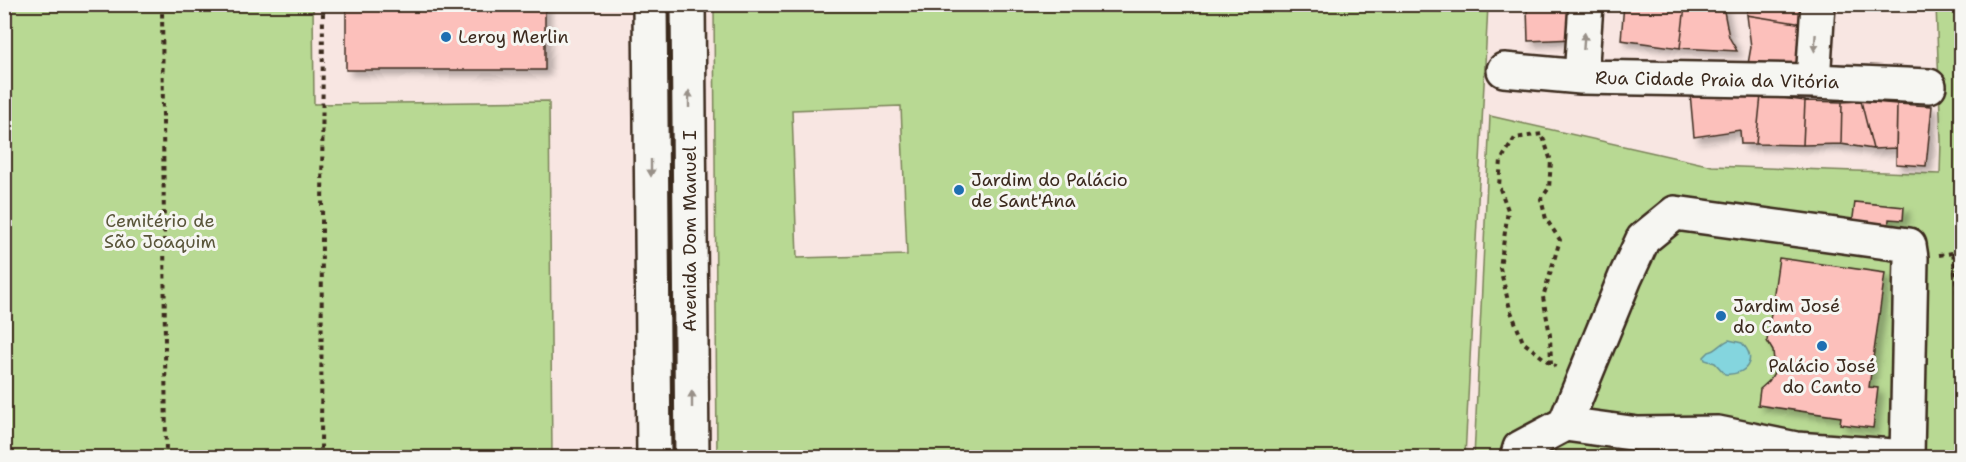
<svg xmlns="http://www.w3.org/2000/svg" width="1966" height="462" font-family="'Shantell Sans',sans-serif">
	<defs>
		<filter id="shadow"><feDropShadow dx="5.5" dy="5.5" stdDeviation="3" flood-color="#0004"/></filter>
	</defs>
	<rect width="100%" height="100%" fill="#f8e6e2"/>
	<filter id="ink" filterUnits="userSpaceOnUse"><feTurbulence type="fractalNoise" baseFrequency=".0167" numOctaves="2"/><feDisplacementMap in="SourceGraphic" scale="12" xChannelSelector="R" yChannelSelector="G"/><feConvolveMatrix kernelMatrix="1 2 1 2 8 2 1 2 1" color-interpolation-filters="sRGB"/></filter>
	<g filter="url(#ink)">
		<path fill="#b8d993" stroke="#7a8258" stroke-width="1.5" fill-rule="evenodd" d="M 4,5 L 313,5 L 314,104 L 549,101 L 552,457 L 5,457 Z
			M 714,5 L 1488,5 L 1465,457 L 717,457 ZM 901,106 L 907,255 L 797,258 L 792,110 Z
			M 1936,5 L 1961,5 L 1961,457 L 1474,458 L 1490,116 L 1712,166 L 1940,174 L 1941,141 Z"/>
		<path fill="#84d5de" stroke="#679191" stroke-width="1.5" d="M 1729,340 L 1742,343 C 1758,360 1746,376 1725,374 L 1715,363 L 1705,360 L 1704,357 L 1709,352 C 1717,351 1721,343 1729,340 Z"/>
		<path fill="#fcc0bb" stroke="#3b2a1e" stroke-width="1.5" filter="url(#shadow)" d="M 346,4 L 545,4 L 545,70 L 346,70 Z
			M 1557,4 L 1574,4 L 1575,39 L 1528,41 L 1527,7 Z
			M 1624,4 L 1685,6 L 1680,48 L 1621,40 Z
			M 1748,4 L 1808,4 L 1809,25 L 1747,15 Z
			M 1685,6 L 1723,6 L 1729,37 L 1737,51 L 1680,48 Z
			M 1747,15 L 1809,25 L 1802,73 L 1748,64 L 1751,47 Z
			M 1690,93 L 1761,95 L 1756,144 L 1741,144 L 1740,130 L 1694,137 Z
			M 1761,95 L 1805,101 L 1803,145 L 1756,144 Z
			M 1805,101 L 1842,102 L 1841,144 L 1803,145 Z
			M 1861,101 L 1897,104 L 1896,148 L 1873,149 Z
			M 1861,101 L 1873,149 L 1841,144 L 1842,102 Z
			M 1897,104 L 1932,106 L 1926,166 L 1896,164 Z
			M 1855,202 L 1904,207 L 1903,220 L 1889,219 L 1888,229 L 1852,225 Z
			M 1779,258 L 1885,273 L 1869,387 L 1878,388 L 1873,428 L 1840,424 L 1841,417 L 1758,405 L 1760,389 L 1769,381 L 1775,371 L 1773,351 L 1767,341 Z"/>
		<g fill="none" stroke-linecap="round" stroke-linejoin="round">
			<g stroke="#3b2a1e" stroke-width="38">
				<path id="minor" d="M 1504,70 L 1581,77 L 1813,81 L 1929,86
					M 1581,77 L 1586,4
					M 1813,81 L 1818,4
					M 1517,458 L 1520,448 L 1565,424 L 1638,434 L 1718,433 L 1796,449 L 1907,457 L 1911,258 L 1909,245 L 1675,213 L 1643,239 L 1625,278 L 1565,424"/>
			</g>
			<g stroke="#3b2a1e" stroke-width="38">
				<path id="major" d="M 650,4 L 654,458
					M 688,4 L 692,458"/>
			</g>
			<path stroke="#3b2a1e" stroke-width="4" stroke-dasharray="4.5 4.5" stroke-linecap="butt" d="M 162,4 L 166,458
				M 1953,253 L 1962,332
				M 1939,255 L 1953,253 L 1962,255
				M 1551,364 L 1550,335 L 1543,297 L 1560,240 L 1546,219 L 1541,199 L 1549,188 L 1551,161 L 1542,134 L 1515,138 L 1501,160 L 1499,186 L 1508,210 L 1500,268 L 1510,309 L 1523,342 L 1551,364 L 1556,366
				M 321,458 L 323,4
				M 1953,458 L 1962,425"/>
			<use href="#minor" stroke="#f6f6f2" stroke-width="33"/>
			<use href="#major" stroke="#f6f6f2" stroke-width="33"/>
		</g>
		<defs><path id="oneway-solid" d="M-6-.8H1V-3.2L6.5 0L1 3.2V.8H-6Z" transform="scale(1.5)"/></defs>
		<g fill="#989088">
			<use href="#oneway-solid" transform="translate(1584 41) rotate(-86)"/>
			<use href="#oneway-solid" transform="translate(1815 43) rotate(94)"/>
			<use href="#oneway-solid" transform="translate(689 99) rotate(-90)"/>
			<use href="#oneway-solid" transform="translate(651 168) rotate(90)"/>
			<use href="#oneway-solid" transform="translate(692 399) rotate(-90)"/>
		</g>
	</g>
	<g fill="#1f6fb2" stroke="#f6f6f2" stroke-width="2">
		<circle cx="446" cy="37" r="6"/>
		<circle cx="959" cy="190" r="6"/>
		<circle cx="1721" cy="316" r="6"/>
		<circle cx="1822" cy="346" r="6"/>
	</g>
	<g text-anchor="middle" stroke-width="6" stroke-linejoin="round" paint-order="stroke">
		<g font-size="18" fill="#3b2a1e" stroke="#f6f6f2" text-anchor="start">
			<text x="458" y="43">Leroy Merlin</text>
			<text x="971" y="186">Jardim do Palácio<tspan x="971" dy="21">de Sant'Ana</tspan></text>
			<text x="1733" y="312">Jardim José<tspan x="1733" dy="21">do Canto</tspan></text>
			<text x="1822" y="372" text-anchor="middle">Palácio José<tspan x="1822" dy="21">do Canto</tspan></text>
		</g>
		<g font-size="18" fill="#3b2a1e" stroke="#f6f6f2">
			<text transform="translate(1717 80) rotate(1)" y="6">Rua Cidade Praia da Vitória</text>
			<text transform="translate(690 231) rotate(-90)" y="6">Avenida Dom Manuel I</text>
		</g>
		<g font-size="18" fill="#5a563b" stroke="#f6f6f2">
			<text x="160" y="227">Cemitério de<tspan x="160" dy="21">São Joaquim</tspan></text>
		</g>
	</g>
	<rect width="1966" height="462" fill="none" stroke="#f6f6f2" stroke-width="24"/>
	<rect x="12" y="12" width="1942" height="438" fill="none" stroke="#3b2a1e" stroke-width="2" filter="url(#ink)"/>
</svg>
